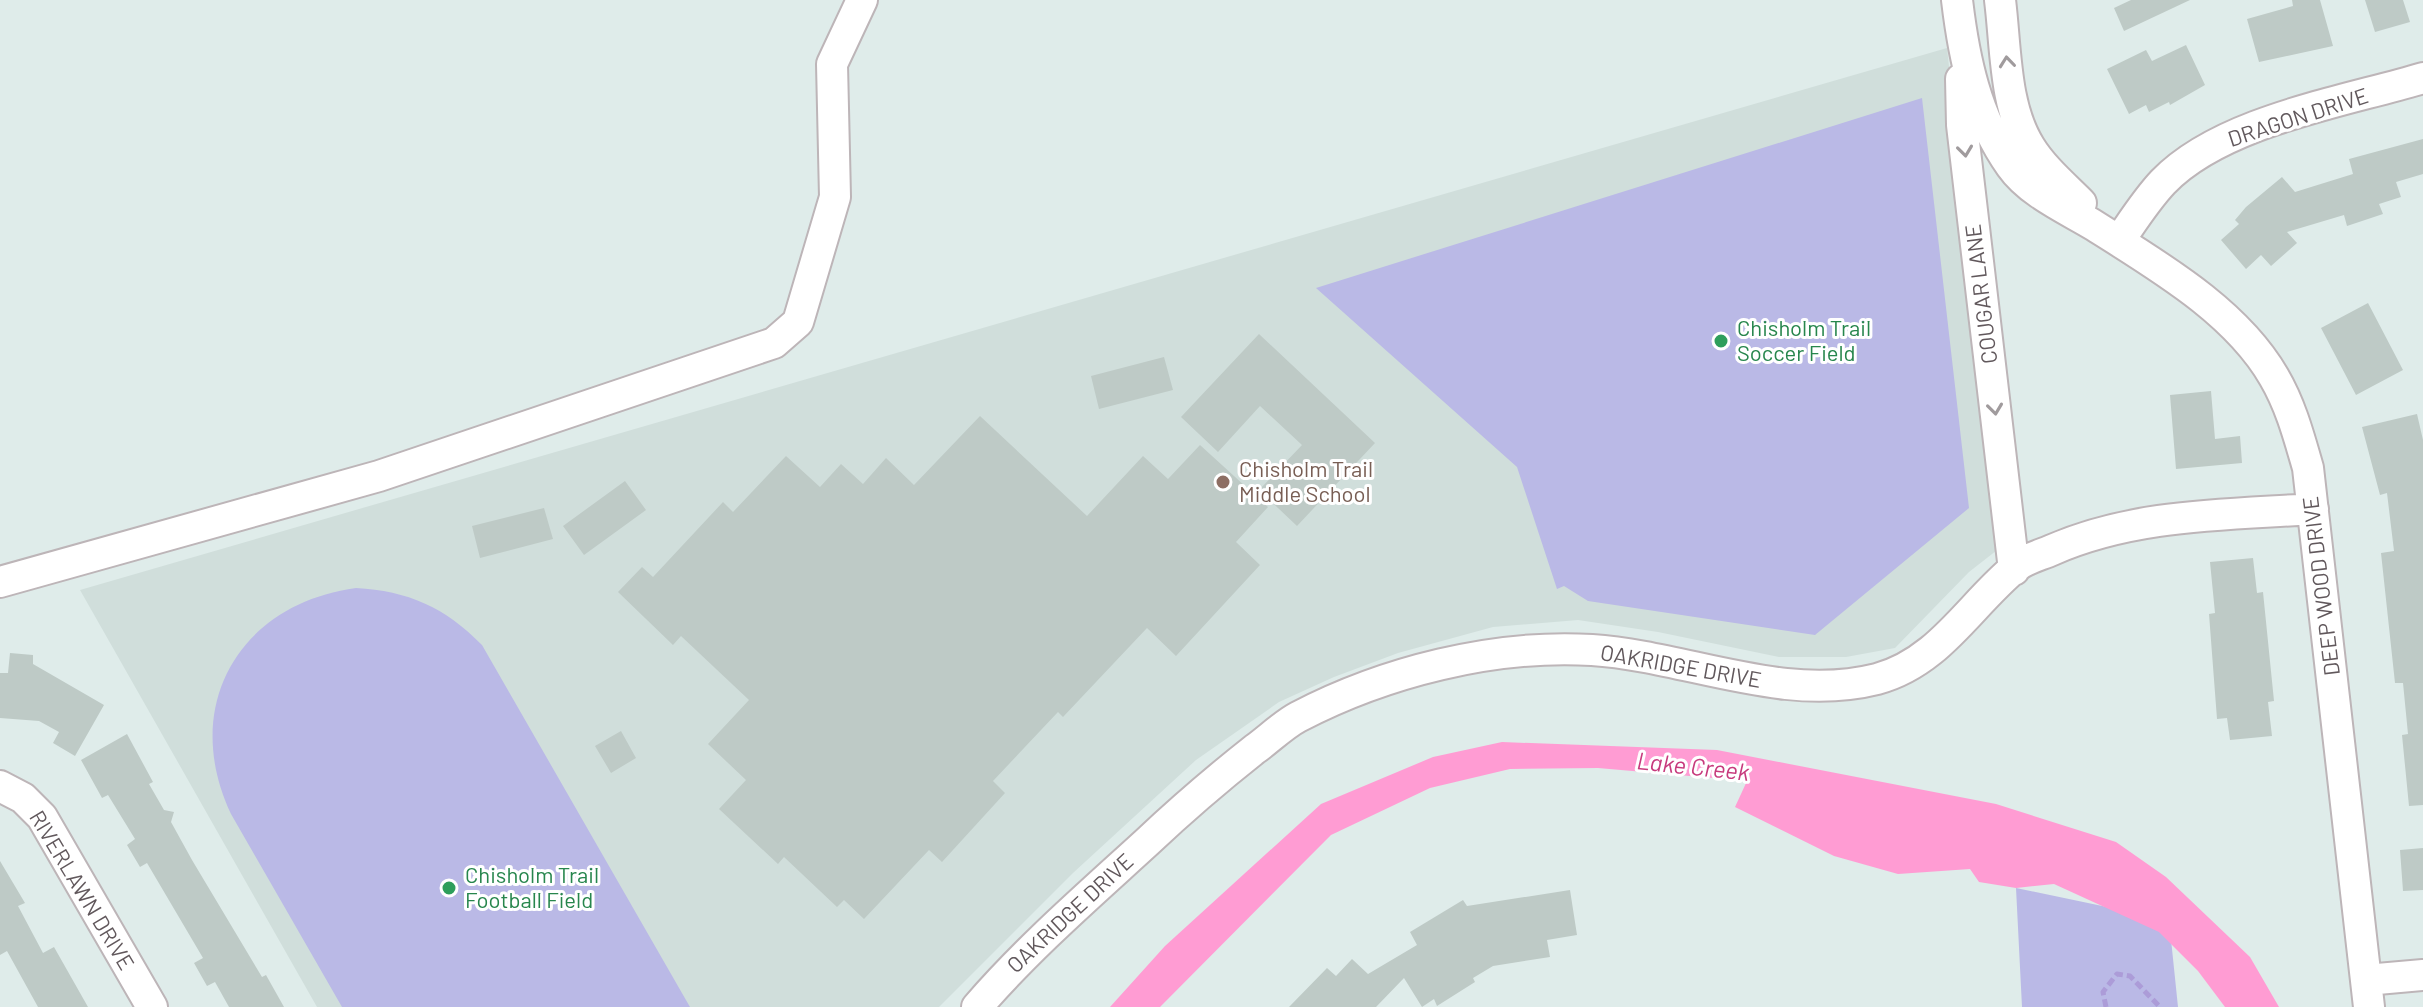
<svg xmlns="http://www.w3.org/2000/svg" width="2423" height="1007" font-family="Barlow,sans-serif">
	<rect width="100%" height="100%" fill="#dfecea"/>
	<path fill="#d0dedb" d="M 1947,48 L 2001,547 L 1969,572 L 1895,648 L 1846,657 L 1779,657 L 1658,632 L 1578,620 L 1493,627 L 1398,653 L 1334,677 L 1279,702 L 1196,760 L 1073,873 L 939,1007 L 317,1007 L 80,590 Z"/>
	<path fill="#bab9e6" d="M 1922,98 L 1969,508 L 1815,635 L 1588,601 L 1564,586 L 1557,589 L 1517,467 L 1316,288 Z
		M 356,588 C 408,591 445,607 482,645 L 690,1007 L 342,1007 L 231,814 C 180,706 239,604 356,588 Z
		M 2016,888 L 2169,920 L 2178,1007 L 2022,1007 Z"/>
	<path fill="#ff9cd3" d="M 1502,742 L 1717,750 L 1996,804 L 2116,842 L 2166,877 L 2250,957 L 2279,1007 L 2225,1007 L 2198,971 L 2159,932 L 2054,884 L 2016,888 L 1979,882 L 1970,869 L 1898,874 L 1834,856 L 1735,807 L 1747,781 L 1598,768 L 1510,769 L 1430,788 L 1331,835 L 1160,1007 L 1110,1007 L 1165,946 L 1321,804 L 1433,757 Z"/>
	<path fill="#becac6" d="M 2131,0 L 2190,0 L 2124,31 L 2114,8 Z
		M 2292,0 L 2320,0 L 2333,46 L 2259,62 L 2247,19 L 2293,6 Z
		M 2365,0 L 2403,0 L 2410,22 L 2375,32 Z
		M 2186,45 L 2205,85 L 2170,105 L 2169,102 L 2149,112 L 2146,105 L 2129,114 L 2107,69 L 2146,50 L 2152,61 Z
		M 2423,139 L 2423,174 L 2396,182 L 2401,197 L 2379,204 L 2383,214 L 2347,226 L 2344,215 L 2287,232 L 2297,243 L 2271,266 L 2261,255 L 2246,269 L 2221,240 L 2239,224 L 2235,220 L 2246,207 L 2282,177 L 2295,192 L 2353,174 L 2349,159 Z
		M 2368,303 L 2403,370 L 2356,395 L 2321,328 Z
		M 1259,334 L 1375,443 L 1297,526 L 1259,490 L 1302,445 L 1260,406 L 1218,452 L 1181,417 Z
		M 1164,357 L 1173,390 L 1099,409 L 1091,376 Z
		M 2211,391 L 2215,439 L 2240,436 L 2242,463 L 2176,469 L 2170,395 Z
		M 2417,414 L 2423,440 L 2423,805 L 2409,806 L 2402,735 L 2408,734 L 2403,683 L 2395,683 L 2381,553 L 2394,551 L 2387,493 L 2380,495 L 2362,427 Z
		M 980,416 L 1087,516 L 1143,456 L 1168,479 L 1200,445 L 1268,507 L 1236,542 L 1260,565 L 1176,656 L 1147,628 L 1063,717 L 1058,712 L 993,781 L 1005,793 L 942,862 L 929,850 L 864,919 L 844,900 L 837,907 L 784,857 L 778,864 L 719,809 L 746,780 L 708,744 L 749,700 L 681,636 L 673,645 L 618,592 L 642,567 L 653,577 L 723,502 L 733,512 L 786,456 L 820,487 L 841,464 L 863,484 L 886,458 L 914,485 Z
		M 625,481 L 646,510 L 584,555 L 563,526 Z
		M 544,508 L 553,539 L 480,558 L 472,526 Z
		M 2253,558 L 2257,593 L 2263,592 L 2274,701 L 2268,702 L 2272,736 L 2230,740 L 2227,718 L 2217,719 L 2209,614 L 2215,613 L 2210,562 Z
		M 10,653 L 33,655 L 33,664 L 104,705 L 75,756 L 53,743 L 59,732 L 39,721 L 0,718 L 0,673 L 8,673 Z
		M 621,731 L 636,758 L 611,773 L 595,746 Z
		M 127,734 L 153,782 L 149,784 L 164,810 L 174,812 L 171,822 L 192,860 L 262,977 L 266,975 L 284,1007 L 229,1007 L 215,982 L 207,986 L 194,963 L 203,958 L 147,863 L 140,867 L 127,845 L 135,839 L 108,795 L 102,798 L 81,760 Z
		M 2423,848 L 2423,890 L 2403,891 L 2400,850 Z
		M 0,861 L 25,903 L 18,906 L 43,953 L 54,947 L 88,1007 L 38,1007 L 7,951 L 0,955 Z
		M 1570,890 L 1577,935 L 1547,940 L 1550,957 L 1493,966 L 1473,978 L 1475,982 L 1437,1006 L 1434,999 L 1422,1007 L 1404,978 L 1376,1007 L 1289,1007 L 1327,968 L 1336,976 L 1352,959 L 1368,974 L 1417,945 L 1410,932 L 1463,900 L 1467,906 Z"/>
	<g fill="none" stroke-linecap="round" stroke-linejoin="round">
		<g stroke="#bdb5b8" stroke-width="34">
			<path id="minor" d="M 1957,0 C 1964,59 1976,117 2011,166 C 2030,193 2067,209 2095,226 C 2158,266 2236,311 2274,377 C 2291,406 2299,437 2308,468 L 2369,1007
				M 2000,0 C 2006,47 2004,106 2030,147 C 2043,168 2063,185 2081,203
				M 1961,79 L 1962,125 L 2014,570
				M 2119,241 C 2133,221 2146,200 2163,182 C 2222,121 2343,102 2423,78
				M 0,582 L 379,476 L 774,343 L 798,322 L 835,197 L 832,64 L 862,0
				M 0,786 L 23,798 L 42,817 L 152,1007
				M 2366,980 L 2423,975
				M 977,1007 C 1028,948 1088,896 1146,843 C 1181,810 1217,779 1255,749 C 1269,739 1283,725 1298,717 C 1384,672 1494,644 1592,650 C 1686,656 1782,703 1877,679 C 1940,662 1970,604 2017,566 C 2027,558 2041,555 2052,550 C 2134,514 2224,515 2313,509"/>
		</g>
		<path stroke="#ac9cd8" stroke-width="5" stroke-dasharray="8 4" stroke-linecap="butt" d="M 2106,1007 L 2103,992 L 2117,974 L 2130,976 L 2160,1007"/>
		<use href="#minor" stroke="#fff" stroke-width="30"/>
	</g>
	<defs><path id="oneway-chevron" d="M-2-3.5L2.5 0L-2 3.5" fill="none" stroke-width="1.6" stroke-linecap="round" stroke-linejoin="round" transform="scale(2)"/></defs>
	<g stroke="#a09b9d">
		<use href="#oneway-chevron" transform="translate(2007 62) rotate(-96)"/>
		<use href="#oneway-chevron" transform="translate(1965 151) rotate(83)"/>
		<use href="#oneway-chevron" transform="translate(1995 409) rotate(83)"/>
	</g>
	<g fill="#2e9e5b" stroke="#fff" stroke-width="3">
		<circle cx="1721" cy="341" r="8"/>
		<circle cx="449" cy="888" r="8"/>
	</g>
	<circle fill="#8d6e63" stroke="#fff" stroke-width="3" cx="1223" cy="482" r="8"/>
	<g text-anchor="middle" stroke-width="6" stroke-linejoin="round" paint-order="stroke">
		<g font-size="22" fill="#61585c" stroke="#fff">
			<text transform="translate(2298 117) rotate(-18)" y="8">DRAGON DRIVE</text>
			<text transform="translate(1981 294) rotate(-97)" y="8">COUGAR LANE</text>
			<text transform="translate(2321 586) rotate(-97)" y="8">DEEP WOOD DRIVE</text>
			<text transform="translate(1681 666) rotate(10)" y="8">OAKRIDGE DRIVE</text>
			<text transform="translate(82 890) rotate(59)" y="8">RIVERLAWN DRIVE</text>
			<text transform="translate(1070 913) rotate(-43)" y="8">OAKRIDGE DRIVE</text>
		</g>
		<g font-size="22" fill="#27864d" stroke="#fff" text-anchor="start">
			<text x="1737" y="336">Chisholm Trail<tspan x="1737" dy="25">Soccer Field</tspan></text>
			<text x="465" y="883">Chisholm Trail<tspan x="465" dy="25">Football Field</tspan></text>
		</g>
		<g font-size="22" fill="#785e54" stroke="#fff" text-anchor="start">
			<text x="1239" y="477">Chisholm Trail<tspan x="1239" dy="25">Middle School</tspan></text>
		</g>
		<g font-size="24" font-style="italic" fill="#c73a7d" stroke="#fff">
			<text transform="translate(1693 767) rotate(6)" y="8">Lake Creek</text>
		</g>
	</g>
</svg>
